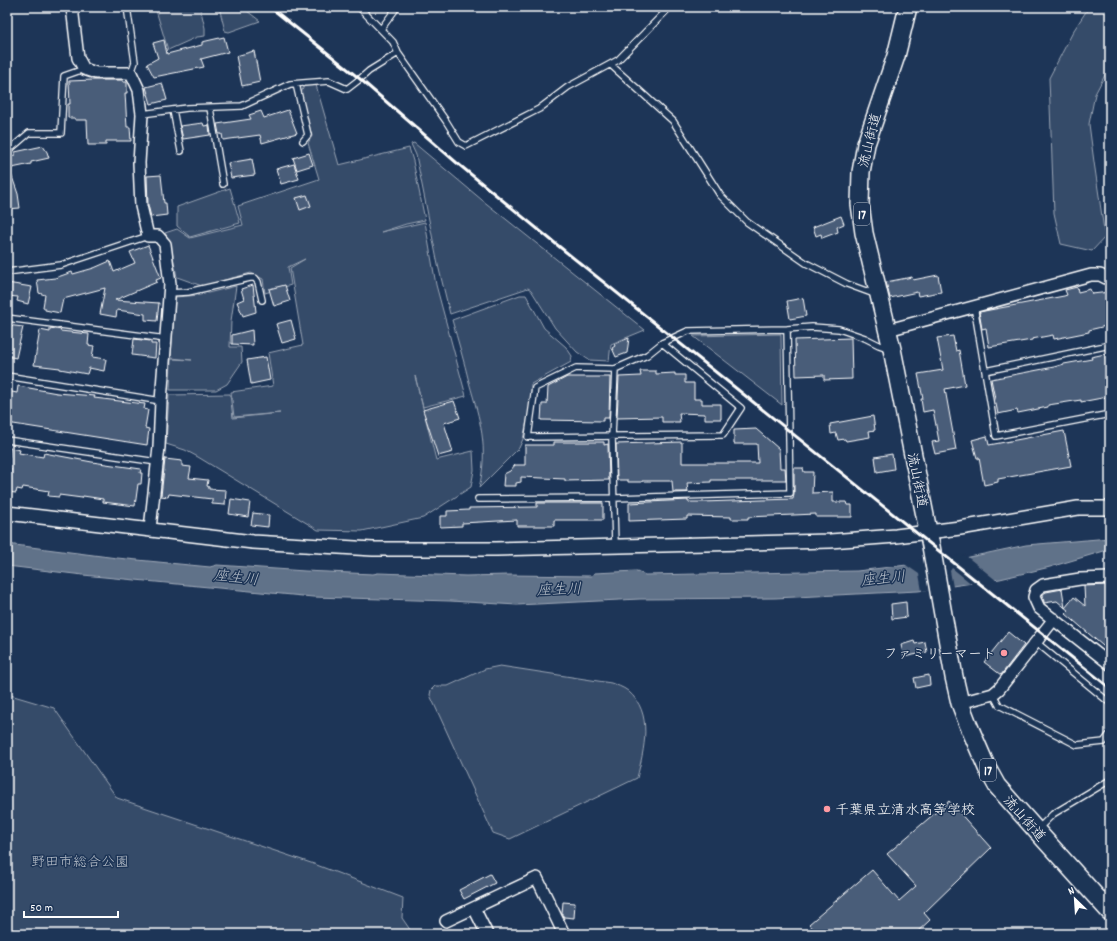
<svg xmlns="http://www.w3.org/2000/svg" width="1117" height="941" font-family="Dekko,'Klee One',sans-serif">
	<rect width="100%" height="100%" fill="#1d3557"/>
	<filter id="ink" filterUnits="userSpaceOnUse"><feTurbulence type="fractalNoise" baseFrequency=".025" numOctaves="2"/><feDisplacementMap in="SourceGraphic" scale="8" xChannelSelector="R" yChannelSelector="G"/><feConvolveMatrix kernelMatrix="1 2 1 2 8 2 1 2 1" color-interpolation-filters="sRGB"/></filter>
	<g filter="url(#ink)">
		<path fill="#364b69" stroke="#9aa5b4" d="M 155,7 L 200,7 L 205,28 L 205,36 L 197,37 L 168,50 Z
			M 219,7 L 242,7 L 260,21 L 229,32 L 225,31 Z
			M 1089,7 L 1110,7 L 1110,72 L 1105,75 L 1095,94 L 1089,124 L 1094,162 L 1105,237 L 1092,251 L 1061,244 L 1054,213 L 1049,78 L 1074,30 Z
			M 316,85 L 339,165 L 409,148 L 413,161 L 425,220 L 406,224 L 381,232 L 425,222 L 436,285 L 466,396 L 423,407 L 415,376 L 436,460 L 473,451 L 474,470 L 471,487 L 423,518 L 362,531 L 318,530 L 198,457 L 185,450 L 166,444 L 169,395 L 230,394 L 233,418 L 280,413 L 234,417 L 231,392 L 273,386 L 268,353 L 303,345 L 290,268 L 305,259 L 288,267 L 291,285 L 265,293 L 263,279 L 251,273 L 202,286 L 177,277 L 170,242 L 165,233 L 177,229 L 190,238 L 243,225 L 238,206 L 319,179 L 308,143 L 312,136 L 301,93 L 304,86 Z
			M 414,143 L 482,200 L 645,330 L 611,344 L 609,361 L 589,360 L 577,352 L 555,328 L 531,290 L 528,288 L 450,314 L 438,265 L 416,155 L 411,144 Z
			M 230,188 L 240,223 L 190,237 L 177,226 L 177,207 Z
			M 236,286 L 231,321 L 230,347 L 241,347 L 242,362 L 227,384 L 216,390 L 170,390 L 171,359 L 192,360 L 171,358 L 175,297 L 200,295 Z
			M 520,295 L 526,295 L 544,328 L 566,347 L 572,356 L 571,362 L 531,384 L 530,407 L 523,439 L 519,448 L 479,488 C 489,446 480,421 469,382 C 464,361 458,341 452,320 Z
			M 781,334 L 782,405 L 693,336 Z
			M 500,666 L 611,683 C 616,685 623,687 628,691 C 654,713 644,749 637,778 L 510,839 L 493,833 L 430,695 L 431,690 L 435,686 L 448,686 L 485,669 Z
			M 7,694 L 54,708 L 117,798 L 314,864 L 403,898 L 402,918 L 413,934 L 7,934 Z"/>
		<path fill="#617289" stroke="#a0aab8" d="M 1110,538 L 1110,551 L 1104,551 L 1050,567 L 1000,579 L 918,591 L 775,598 L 640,599 L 517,605 L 450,601 L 313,597 L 83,575 L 7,566 L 7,544 L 117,558 L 210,567 L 217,565 L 305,571 L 373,574 L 378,573 L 466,576 L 508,575 L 592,576 L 594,573 L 637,571 L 645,575 L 857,571 L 965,558 L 1026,545 Z"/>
		<path fill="#1d3557" d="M 965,555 L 997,581 L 973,585 L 952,568 L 950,571 L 953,587 L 922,591 L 919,574 L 903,563 Z"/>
		<path fill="#4a5d79" stroke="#fff" d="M 224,37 L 228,52 L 201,59 L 204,67 L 154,77 L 147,64 L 158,58 L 153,43 L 164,40 L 167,54 L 202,45 L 202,42 Z
			M 254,51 L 260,82 L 242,86 L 236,56 Z
			M 93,80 L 123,80 L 123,82 L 127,82 L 127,93 L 125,93 L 127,127 L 130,127 L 131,141 L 106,141 L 106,145 L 88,145 L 87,120 L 75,120 L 75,118 L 68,118 L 68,104 L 70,104 L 69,81 Z
			M 162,83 L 167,100 L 151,104 L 146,87 Z
			M 288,110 L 297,133 L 262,143 L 260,135 L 223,140 L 222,134 L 219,134 L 217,124 L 251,119 L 249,115 L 261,111 L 264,118 Z
			M 203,123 L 204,126 L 209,125 L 210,135 L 183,139 L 180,126 Z
			M 43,146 L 47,152 L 49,158 L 31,162 L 31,164 L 12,168 L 10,156 L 15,155 L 15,152 Z
			M 309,153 L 313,165 L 297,170 L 293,158 Z
			M 252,159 L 255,175 L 231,178 L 228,163 Z
			M 294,164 L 299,179 L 281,184 L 276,169 Z
			M 7,168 L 9,168 L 18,194 L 20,208 L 7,209 Z
			M 161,175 L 164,203 L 166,203 L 167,215 L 151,217 L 148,205 L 147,176 Z
			M 307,195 L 311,206 L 300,210 L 296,198 Z
			M 841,216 L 844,224 L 837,227 L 838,232 L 822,238 L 821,234 L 816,236 L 813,227 Z
			M 148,245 L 161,278 L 156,280 L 157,282 L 115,300 L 159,303 L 157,321 L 145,320 L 145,314 L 117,310 L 116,317 L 100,314 L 105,288 L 63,299 L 60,313 L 45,310 L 45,308 L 43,307 L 45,295 L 39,293 L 37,280 L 55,278 L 72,272 L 73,274 L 94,268 L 110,261 L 114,272 L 135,263 L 130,252 Z
			M 938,275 L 941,292 L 918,296 L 917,292 L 890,298 L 886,282 L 912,277 L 913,280 Z
			M 7,283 L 32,287 L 28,304 L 17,301 L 18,297 L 7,296 Z
			M 253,285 L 256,312 L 243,316 L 237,302 L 244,299 L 241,289 Z
			M 285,285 L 290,301 L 274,306 L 269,289 Z
			M 1077,287 L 1078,292 L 1090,289 L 1092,294 L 1110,292 L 1110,325 L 1089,330 L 1089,332 L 1054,339 L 1053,335 L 1032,339 L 1032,340 L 989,347 L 986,328 L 982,329 L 979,312 L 1064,296 L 1067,295 L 1065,290 Z
			M 803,298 L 806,316 L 790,319 L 787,301 Z
			M 291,320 L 296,339 L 282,343 L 276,324 Z
			M 7,325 L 23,327 L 16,358 L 7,356 Z
			M 50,328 L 61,330 L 60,331 L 89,334 L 88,345 L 94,346 L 92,357 L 106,359 L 104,371 L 89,368 L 87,374 L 60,369 L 60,368 L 34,365 L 40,330 L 50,332 Z
			M 252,330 L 253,345 L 232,344 L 232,335 Z
			M 953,336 L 956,351 L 959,350 L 965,385 L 945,389 L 956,450 L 935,454 L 932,442 L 939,441 L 933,410 L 923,412 L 921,399 L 923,399 L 918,374 L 943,370 L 937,338 Z
			M 629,338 L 627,353 L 616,357 L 612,348 L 615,346 L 614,344 Z
			M 851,338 L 852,379 L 824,380 L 824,375 L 796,376 L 795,340 Z
			M 134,339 L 151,341 L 151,344 L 156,344 L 155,358 L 132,355 Z
			M 1105,354 L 1106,360 L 1110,359 L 1110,395 L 1106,396 L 1107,397 L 1081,402 L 1081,400 L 1048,405 L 1048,407 L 1018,413 L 1017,410 L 998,414 L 991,379 L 1054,367 L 1064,364 L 1092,359 L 1091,357 Z
			M 266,357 L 270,380 L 251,384 L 247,360 Z
			M 640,371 L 656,371 L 656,374 L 675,373 L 675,375 L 685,375 L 685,383 L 694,383 L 694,399 L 702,399 L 702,404 L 721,404 L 721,419 L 705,419 L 705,414 L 679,413 L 680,422 L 662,422 L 662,417 L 617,418 L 619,377 L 641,376 Z
			M 567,377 L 610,377 L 609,418 L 603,418 L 603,421 L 541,420 L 542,404 L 547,404 L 548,387 Z
			M 18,386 L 57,393 L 95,396 L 94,398 L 145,404 L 144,409 L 148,410 L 145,428 L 149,429 L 147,445 L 7,423 L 7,391 L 17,393 Z
			M 454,401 L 460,418 L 444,423 L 453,452 L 438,456 L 423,410 Z
			M 873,416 L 875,430 L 869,431 L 870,437 L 846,441 L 845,439 L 838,440 L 836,433 L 831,434 L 830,424 Z
			M 756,429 L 779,449 L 780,468 L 785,468 L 786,480 L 711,480 L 711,482 L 687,483 L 688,492 L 673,492 L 672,481 L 642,481 L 642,482 L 628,482 L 628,480 L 617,480 L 616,444 L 682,442 L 682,463 L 758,463 L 757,444 L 734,444 L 734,430 Z
			M 1064,431 L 1071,466 L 998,479 L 998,482 L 984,485 L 979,458 L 977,458 L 972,440 L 987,436 L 989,445 Z
			M 554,442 L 604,442 L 604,445 L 608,444 L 609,480 L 565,481 L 565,479 L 521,477 L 521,482 L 516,483 L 516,486 L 503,486 L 504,474 L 510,471 L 515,465 L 525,465 L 525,445 L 554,445 Z
			M 10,448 L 20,450 L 19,453 L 43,457 L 44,453 L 92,462 L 141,469 L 140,473 L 142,473 L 141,484 L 138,484 L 135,506 L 103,502 L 103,499 L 83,496 L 82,498 L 59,495 L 59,497 L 48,496 L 49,491 L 23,487 L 22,490 L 17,489 L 16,493 L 7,492 L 11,469 L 7,469 L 7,456 L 9,457 Z
			M 892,454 L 894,469 L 877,472 L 875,457 Z
			M 165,459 L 182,461 L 182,466 L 191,467 L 189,478 L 208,480 L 207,486 L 209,487 L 209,489 L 226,490 L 225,505 L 212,504 L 212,499 L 169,494 L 168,497 L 161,496 Z
			M 794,468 L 803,468 L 804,472 L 813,472 L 812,493 L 833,492 L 833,502 L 846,502 L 847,505 L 852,505 L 852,517 L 816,517 L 816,514 L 748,517 L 748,519 L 731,519 L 731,517 L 687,516 L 687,519 L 629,521 L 629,503 L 688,500 L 688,502 L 702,502 L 793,499 L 794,493 Z
			M 231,499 L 250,502 L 248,517 L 229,514 Z
			M 537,503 L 603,503 L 603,520 L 554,520 L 554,526 L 517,526 L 517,520 L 462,523 L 462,526 L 440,527 L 440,516 L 447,516 L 447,511 L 469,510 L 469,508 L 537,507 Z
			M 253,513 L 269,515 L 268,527 L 251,525 Z
			M 1107,585 L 1107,601 L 1110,598 L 1110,616 L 1105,621 L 1110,625 L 1110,652 L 1066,614 L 1069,611 L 1057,601 L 1044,603 L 1043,594 L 1046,592 L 1062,589 L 1065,608 L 1074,597 L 1085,606 L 1084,586 Z
			M 906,602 L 907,617 L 892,619 L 891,604 Z
			M 1008,632 L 1024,645 L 1001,675 L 984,662 Z
			M 914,641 L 915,644 L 925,642 L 927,652 L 904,657 L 901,645 Z
			M 929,675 L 930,685 L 916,688 L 914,678 Z
			M 949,801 L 991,848 L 924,913 L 930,920 L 915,934 L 818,934 L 809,924 L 872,870 L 899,901 L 916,886 L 887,854 Z
			M 490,874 L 495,883 L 464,899 L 459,890 Z
			M 563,902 L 575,903 L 574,918 L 564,917 L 562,914 Z"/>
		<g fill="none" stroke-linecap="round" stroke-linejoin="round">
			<g stroke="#fff" stroke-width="8">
				<path id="service" d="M 127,7 L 135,62 L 131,73
					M 359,7 L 393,42 L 398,53 L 446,121 L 459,142 L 466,146 L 539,109 L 568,87 L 618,60 L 670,7
					M 381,29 L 395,10 L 396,7
					M 611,65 L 673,121 L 720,195 L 747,222 L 806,263 L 847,284 L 877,295
					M 296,84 L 308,135 L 303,141
					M 210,108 L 223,184
					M 173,110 L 181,151
					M 142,114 L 187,108 L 242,106 L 290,84 L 329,81 L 347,89 L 360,79 L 369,71 L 398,53
					M 7,152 L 29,133 L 61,133 L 64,76 L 84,69
					M 7,272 L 61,265 L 148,236
					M 169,293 L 188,292 L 250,278 L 255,278 L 258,282 L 262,300
					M 974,306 L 996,436 L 1110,414
					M 7,318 L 166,339
					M 662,343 L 741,408 L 723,435 L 528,437 L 535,388 L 576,368 L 615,369 L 647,355 L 662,343 L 688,331 L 787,329 L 812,327 L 839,329 L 865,338 L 879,345 L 888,348
					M 985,371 L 1110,345
					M 7,376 L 161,401
					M 7,440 L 157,462
					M 478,499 L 614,498 L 790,493 L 787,329
					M 615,545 L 612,437 L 615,369
					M 1036,642 L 1110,703
					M 993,694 L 999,705 L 1077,745 L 1104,742 L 1110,734
					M 1038,829 L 1053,814 L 1110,780"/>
			</g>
			<g stroke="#fff" stroke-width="14">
				<path id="minor" d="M 72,7 L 78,58 L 84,69 L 96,73 L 131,73 L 139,90 L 142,114 L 139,163 L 141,206 L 148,236 L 158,236 L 165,244 L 170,284 L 161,401 L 159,447 L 150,529
					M 888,330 L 1091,275 L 1100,275 L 1110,280
					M 1110,578 L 1080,579 L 1043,585 L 1036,590 L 1034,597 L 1039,608 L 1110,664
					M 960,703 L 993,694 L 999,689 L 1054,619
					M 474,908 L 487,934
					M 446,921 L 537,878 L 564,934"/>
			</g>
			<g stroke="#fff" stroke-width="16">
				<path id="tertiary" d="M 7,513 L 253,542 L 373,549 L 496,549 L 830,541 L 896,536 L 960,528 L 1078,508 L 1110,508"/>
			</g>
			<g stroke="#fff" stroke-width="20">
				<path id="primary" d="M 908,7 L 896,56 L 866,144 L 861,172 L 860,204 L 864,233 L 892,349 L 931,546 L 954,677 L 960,703 L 968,724 L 987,768 L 997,786 L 1036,830 L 1110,912"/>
			</g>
			<use href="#service" stroke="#1d3557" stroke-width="5.5"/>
			<use href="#minor" stroke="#1d3557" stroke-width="11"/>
			<use href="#tertiary" stroke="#1d3557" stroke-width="13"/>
			<use href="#primary" stroke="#1d3557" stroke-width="17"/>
			<path stroke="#fff" stroke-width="3" d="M 270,7 L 360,79 L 457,163 L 556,244 L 1110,688"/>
		</g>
	</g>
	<g fill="#ff9aa2" stroke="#1d3557" stroke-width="1.5">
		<circle cx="1004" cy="653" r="4"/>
		<circle cx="827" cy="809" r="4"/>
	</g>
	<g text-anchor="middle" stroke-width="3" stroke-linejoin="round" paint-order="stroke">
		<g fill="#1d3557" stroke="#bbc2cd" stroke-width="1">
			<rect x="854" y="203" width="16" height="22" rx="3"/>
			<rect x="980" y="759" width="16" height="22" rx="3"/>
		</g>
		<g font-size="13" font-weight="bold" fill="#fff">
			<text x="862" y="219">17</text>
			<text x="988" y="775">17</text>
		</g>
		<g font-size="14" fill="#fff" stroke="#1d3557">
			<text transform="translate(869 140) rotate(-76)" y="5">流山街道</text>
			<text transform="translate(918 480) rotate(79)" y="5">流山街道</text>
			<text transform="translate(1025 818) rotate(49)" y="5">流山街道</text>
		</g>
		<g font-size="14" fill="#fff" stroke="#1d3557" text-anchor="end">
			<text x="996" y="658">ファミリーマート</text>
			<text x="835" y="814" text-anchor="start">千葉県立清水高等学校</text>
		</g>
		<g font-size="14" fill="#b9c0ca" stroke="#1d3557">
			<text x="80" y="866">野田市総合公園</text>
		</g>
		<g font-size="15" font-style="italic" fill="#b8c0ca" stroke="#1d3557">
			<text transform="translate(236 577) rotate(6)" y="5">座生川</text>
			<text transform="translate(883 578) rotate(-6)" y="5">座生川</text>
			<text transform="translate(559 589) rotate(-2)" y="5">座生川</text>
		</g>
	</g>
	<rect width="1117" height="941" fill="none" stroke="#1d3557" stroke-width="24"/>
	<rect x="12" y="12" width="1093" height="917" fill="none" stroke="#fff" stroke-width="1.5" filter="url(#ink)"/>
	<g transform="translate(1075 899) rotate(335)" stroke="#1d3557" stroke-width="3" paint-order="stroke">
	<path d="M0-3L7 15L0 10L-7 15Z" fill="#ffffff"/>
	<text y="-6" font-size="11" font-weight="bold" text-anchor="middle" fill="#ffffff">N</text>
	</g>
	<path d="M24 911v6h94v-6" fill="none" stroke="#ffffff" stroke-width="2"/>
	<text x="30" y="911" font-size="12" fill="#ffffff" stroke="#1d3557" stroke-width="3" paint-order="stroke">50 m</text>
</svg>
